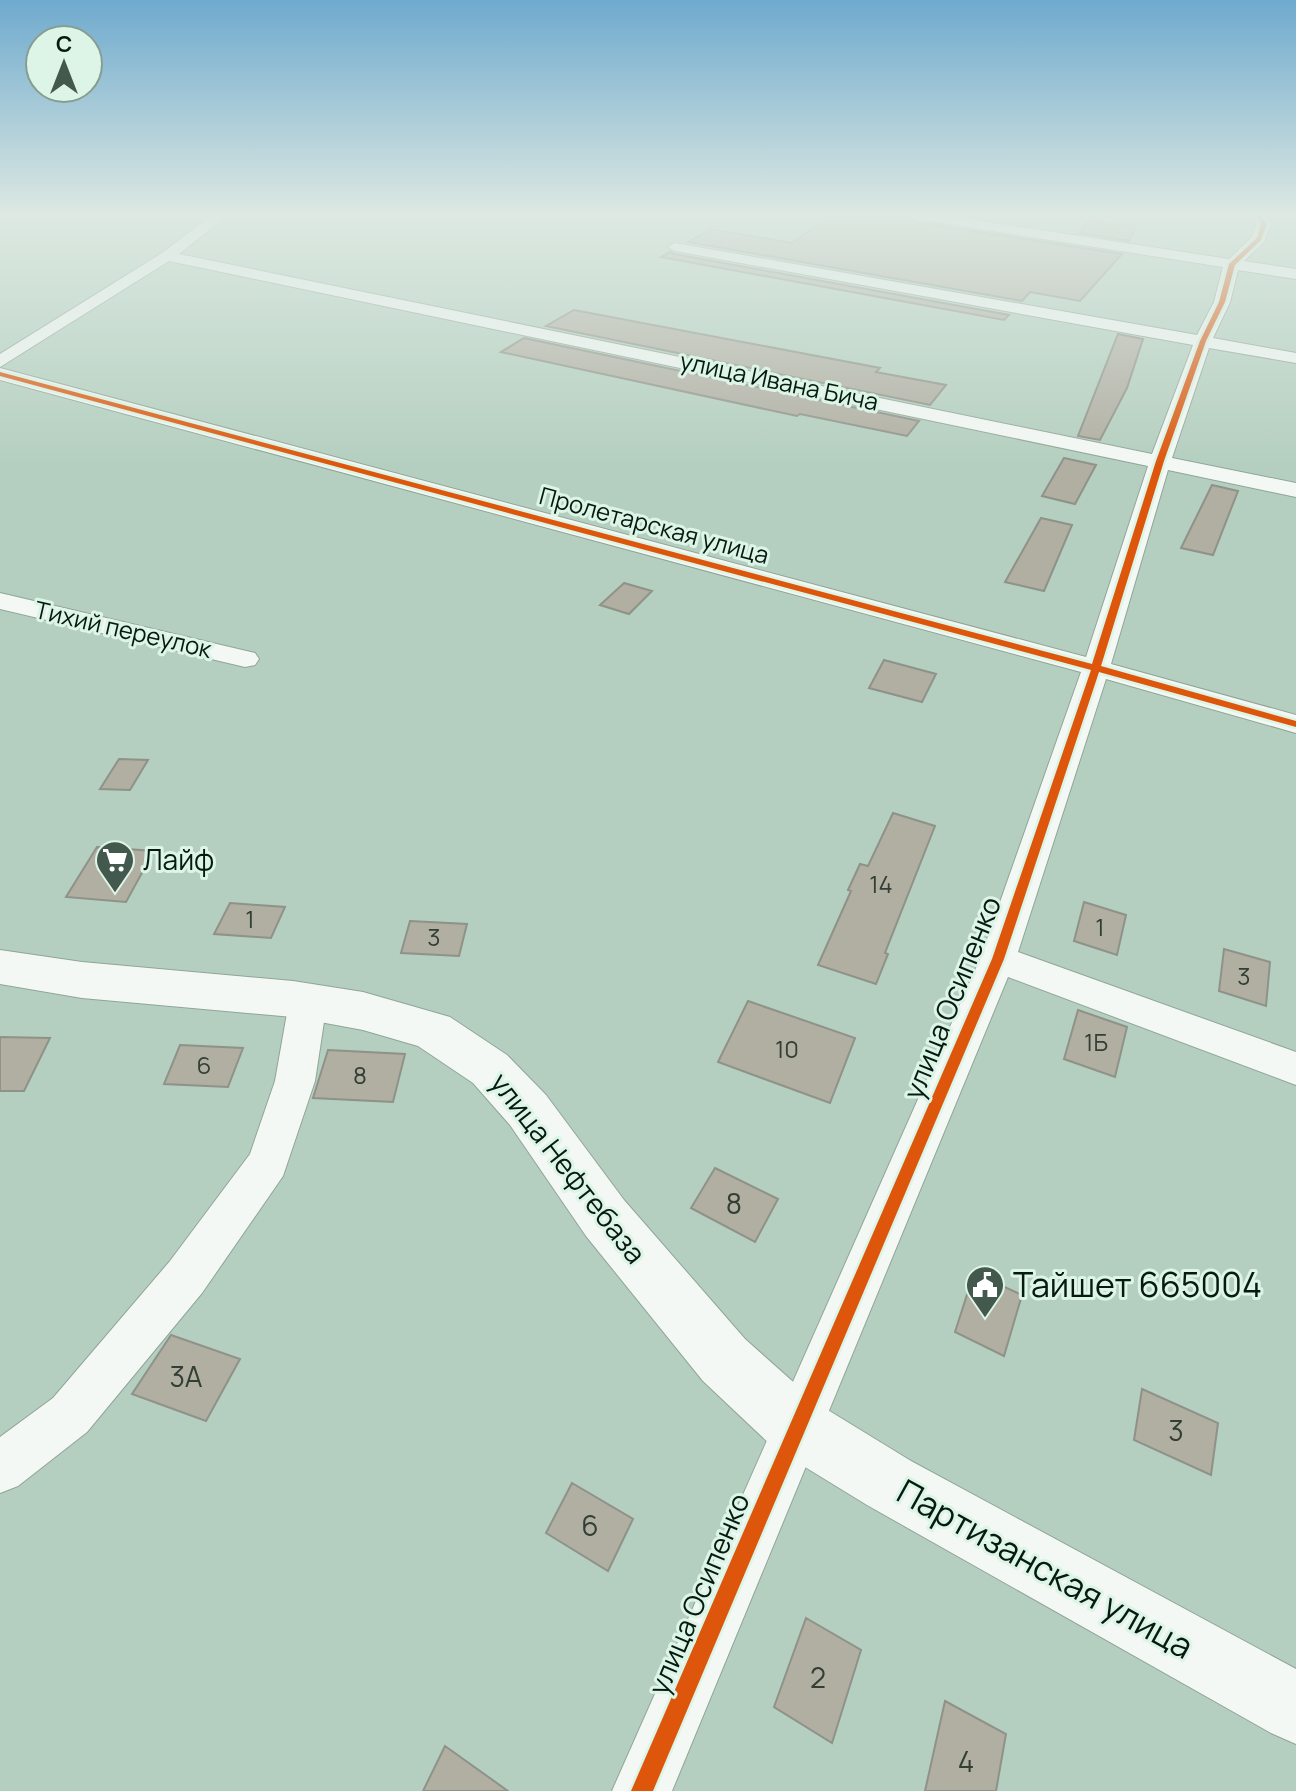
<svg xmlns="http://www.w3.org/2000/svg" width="1296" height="1791" font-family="Manrope,sans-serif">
	<rect width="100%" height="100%" fill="#b4cfbf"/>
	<path fill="#b1aea2" stroke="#8f9289" stroke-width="2" d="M 831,215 L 905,215 L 915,222 L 1122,254 L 1080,301 L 1030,292 L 1022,301 L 688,242 L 711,229 L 792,243 Z
		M 1087,221 L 1136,226 L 1129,241 L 1080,233 Z
		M 670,252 L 674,254 L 1009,315 L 1004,320 L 661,257 Z
		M 574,310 L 880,368 L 876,372 L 946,385 L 930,405 L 546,326 Z
		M 1118,334 L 1143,339 L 1127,388 L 1100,440 L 1078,436 Z
		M 524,338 L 919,421 L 907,436 L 800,414 L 797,416 L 501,352 Z
		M 1064,458 L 1096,465 L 1075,504 L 1042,496 Z
		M 1212,485 L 1238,491 L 1213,555 L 1181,548 Z
		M 1041,518 L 1072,525 L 1044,591 L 1005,582 Z
		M 624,583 L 652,591 L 629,614 L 600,605 Z
		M 884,660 L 936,674 L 922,702 L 869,688 Z
		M 119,759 L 148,760 L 130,790 L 100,789 Z
		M 893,813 L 935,826 L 885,953 L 888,954 L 876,984 L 818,965 L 851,891 L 848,890 L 860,864 L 868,866 Z
		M 97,847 L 154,851 L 126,902 L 66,897 Z
		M 1084,902 L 1126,915 L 1117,955 L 1074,941 Z
		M 230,903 L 285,907 L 271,938 L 214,934 Z
		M 410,921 L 467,924 L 459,956 L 401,953 Z
		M 1224,949 L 1270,962 L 1266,1006 L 1219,991 Z
		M 748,1001 L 855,1038 L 830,1103 L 718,1062 Z
		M 1078,1010 L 1127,1027 L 1115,1077 L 1064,1059 Z
		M 0,1037 L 50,1038 L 24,1091 L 0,1091 Z
		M 180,1045 L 243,1048 L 228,1087 L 164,1084 Z
		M 328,1050 L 405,1054 L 393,1102 L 313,1098 Z
		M 715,1168 L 778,1199 L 755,1242 L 691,1208 Z
		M 974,1273 L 1022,1295 L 1004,1356 L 955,1332 Z
		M 171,1335 L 240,1359 L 206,1421 L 132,1394 Z
		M 1142,1389 L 1218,1423 L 1211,1475 L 1134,1440 Z
		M 572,1483 L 633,1519 L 608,1571 L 546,1533 Z
		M 806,1618 L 861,1650 L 832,1743 L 774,1707 Z
		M 945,1701 L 1006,1734 L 996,1791 L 925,1791 Z
		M 445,1746 L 508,1791 L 423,1791 Z"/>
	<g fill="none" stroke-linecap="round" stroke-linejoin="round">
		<g stroke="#90a598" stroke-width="2">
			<path id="minor" d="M 212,215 L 228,215 L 179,254 L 1152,454 L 1193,345 L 675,251 L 668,247 L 675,243 L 1197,335 L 1214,302 L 1223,267 L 915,219 L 908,215 L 942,215 L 1229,259 L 1252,237 L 1257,224 L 1251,215 L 1265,215 L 1271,224 L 1264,242 L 1244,261 L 1296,269 L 1296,279 L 1238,270 L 1230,302 L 1213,338 L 1296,353 L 1296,363 L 1209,348 L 1172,458 L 1296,483 L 1296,497 L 1168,470 L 1111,664 L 1296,715 L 1296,733 L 1106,679 L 1018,952 L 1296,1052 L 1296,1085 L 1008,977 L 672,1791 L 612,1791 L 980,959 L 1081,672 L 0,380 L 0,368 L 1086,657 L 1148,466 L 169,261 L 0,367 L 0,354 L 162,253 Z
				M 0,593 L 255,653 L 259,659 L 255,665 L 245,667 L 0,609 Z
				M 308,987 L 321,992 L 327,1002 L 315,1081 L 283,1176 L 202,1293 L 87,1432 L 18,1486 L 0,1493 L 0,1437 L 53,1398 L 170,1261 L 250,1154 L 275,1081 L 289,1002 L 295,992 Z"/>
		</g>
		<g stroke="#90a598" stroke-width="2">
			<path id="major" d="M 0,950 L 82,962 L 293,981 L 363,992 L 450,1017 L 507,1055 L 546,1095 L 624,1200 L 745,1339 L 818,1404 L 911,1461 L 1296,1669 L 1296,1744 L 1271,1733 L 867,1505 L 774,1448 L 703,1381 L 586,1236 L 510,1125 L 473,1083 L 418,1046 L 363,1030 L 293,1017 L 82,998 L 0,984 Z"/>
		</g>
		<use href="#minor" fill="#f4f8f5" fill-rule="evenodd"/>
		<use href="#major" fill="#f4f8f5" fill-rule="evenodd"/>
		<g stroke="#dcf5e6" stroke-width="5">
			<path id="cycleway" d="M 1256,215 L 1260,215 L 1267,224 L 1261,240 L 1235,265 L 1225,302 L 1206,341 L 1164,461 L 1101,666 L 1296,721 L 1296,727 L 1099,672 L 1004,959 L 653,1791 L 631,1791 L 992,959 L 1091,670 L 0,376 L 0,372 L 1092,664 L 1156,461 L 1200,341 L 1219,302 L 1229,264 L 1257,238 L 1261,224 Z"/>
		</g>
		<use href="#cycleway" fill="#dd560c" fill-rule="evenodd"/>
	</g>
	<linearGradient id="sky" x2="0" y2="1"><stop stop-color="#6faace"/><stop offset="0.46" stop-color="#dde9e2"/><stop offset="1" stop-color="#dde9e2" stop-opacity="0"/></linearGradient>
	<rect width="1296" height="466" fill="url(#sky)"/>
	<defs>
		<g id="supermarket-pin" transform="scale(2)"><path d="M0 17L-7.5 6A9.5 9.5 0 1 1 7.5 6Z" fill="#44594e" stroke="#dcf5e6"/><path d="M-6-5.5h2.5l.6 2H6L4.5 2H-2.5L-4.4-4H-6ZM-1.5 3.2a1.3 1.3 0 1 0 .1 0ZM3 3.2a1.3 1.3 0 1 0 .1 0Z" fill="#fff"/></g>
		<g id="civic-pin" transform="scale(2)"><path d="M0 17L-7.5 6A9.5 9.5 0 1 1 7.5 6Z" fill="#44594e" stroke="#dcf5e6"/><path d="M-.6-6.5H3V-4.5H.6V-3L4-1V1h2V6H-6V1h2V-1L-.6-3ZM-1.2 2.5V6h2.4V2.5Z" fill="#fff"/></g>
	</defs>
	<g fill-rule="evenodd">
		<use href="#supermarket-pin" x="115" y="860"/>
		<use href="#civic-pin" x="985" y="1285"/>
	</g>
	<g text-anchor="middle" stroke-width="6" stroke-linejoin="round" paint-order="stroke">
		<g font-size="24" fill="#071a11" stroke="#dcf5e6">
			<text transform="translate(779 382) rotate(12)" y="8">улица Ивана Бича</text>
			<text transform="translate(654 526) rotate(15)" y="8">Пролетарская улица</text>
			<text transform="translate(123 630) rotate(13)" y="8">Тихий переулок</text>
		</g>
		<g font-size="24" fill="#323f35">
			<text x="881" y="893">14</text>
			<text x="250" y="928">1</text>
			<text x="1100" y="936">1</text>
			<text x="434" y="946">3</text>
			<text x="1244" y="985">3</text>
			<text x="1096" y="1051">1Б</text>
			<text x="787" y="1058">10</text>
			<text x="204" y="1074">6</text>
			<text x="360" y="1084">8</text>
		</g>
		<g font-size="28" fill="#071a11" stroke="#dcf5e6" text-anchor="start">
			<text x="143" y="870">Лайф</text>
		</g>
		<g font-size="28" fill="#071a11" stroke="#dcf5e6">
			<text transform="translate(952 998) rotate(-68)" y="10">улица Осипенко</text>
			<text transform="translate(568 1168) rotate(52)" y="10">улица Нефтебаза</text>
			<text transform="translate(699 1594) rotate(-67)" y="10">улица Осипенко</text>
		</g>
		<g font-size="28" fill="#323f35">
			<text x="734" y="1214">8</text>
			<text x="186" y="1387">3А</text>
			<text x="1176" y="1441">3</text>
			<text x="590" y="1536">6</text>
			<text x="818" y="1688">2</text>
			<text x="966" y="1772">4</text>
		</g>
		<g font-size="34" fill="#071a11" stroke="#dcf5e6" text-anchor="start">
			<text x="1013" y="1297">Тайшет 665004</text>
		</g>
		<g font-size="34" fill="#071a11" stroke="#dcf5e6">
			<text transform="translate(1045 1569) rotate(29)" y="12">Партизанская улица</text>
		</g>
	</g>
	<g transform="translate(64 64)"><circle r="38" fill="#dcf5e6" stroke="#879d91" stroke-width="2"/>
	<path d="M0-6L14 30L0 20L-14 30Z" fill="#44594e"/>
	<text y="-12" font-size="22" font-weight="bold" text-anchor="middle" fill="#071a11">С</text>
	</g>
</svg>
